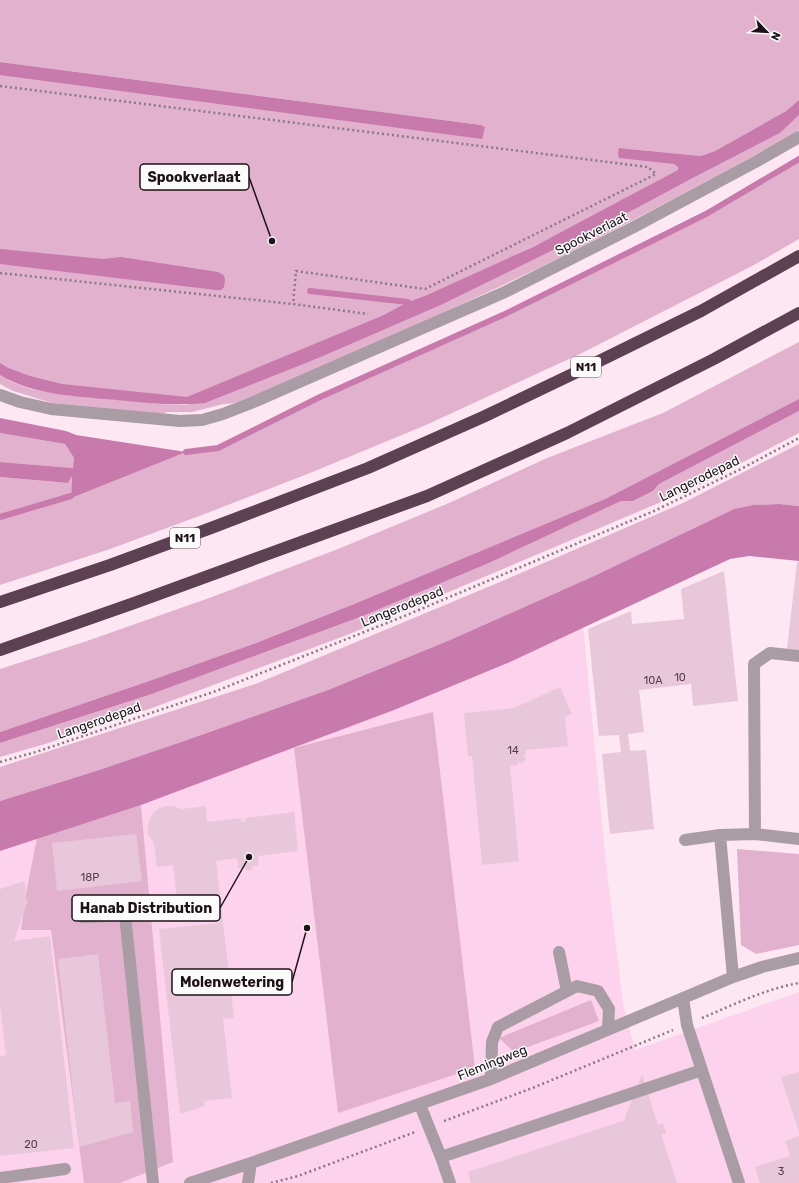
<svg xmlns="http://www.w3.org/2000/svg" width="799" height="1183" font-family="Rubik,sans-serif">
	<rect width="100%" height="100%" fill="#fce7f3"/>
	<path fill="#fdd2ec" d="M 581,604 L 606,864 L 623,1004 L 635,1050 L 799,992 L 799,1183 L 0,1183 L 0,831 Z"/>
	<path fill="#e2b1ce" d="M 0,0 L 799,0 L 799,100 L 786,111 L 715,151 L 701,156 L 619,148 L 700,164 L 389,318 L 186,399 L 62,389 L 0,366 L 0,69 L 485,127 L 481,125 L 0,62 Z
		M 799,115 L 799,130 L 792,135 C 692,190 591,244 488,292 C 412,328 335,361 258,394 L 234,403 L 224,404 L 192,412 L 167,412 L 163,414 L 52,403 L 13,391 L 0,384 L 0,375 L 12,382 L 31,389 L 59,394 L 160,404 L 186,405 L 321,357 L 441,305 L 582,236 L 637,208 L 691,179 L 780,133 Z
		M 799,159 L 799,239 L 754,265 L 584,352 L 426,425 L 310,473 L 202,515 L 110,549 L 0,585 L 0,477 L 68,483 L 72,474 L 71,496 L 186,452 L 218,448 L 320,397 L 505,314 L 706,214 Z
		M 799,342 L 799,399 L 605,499 L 354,604 L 256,643 L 149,681 L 0,732 L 0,669 L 84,642 L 212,597 L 338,549 L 449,503 L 547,458 L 663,413 Z
		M 799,411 L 799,433 L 687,491 L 347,635 L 152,708 L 45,744 L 0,757 L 0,743 L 152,694 L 363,616 L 489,563 L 621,501 L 633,501 L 653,491 L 659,484 Z
		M 0,433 L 65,444 L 74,458 L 73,468 L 0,462 Z
		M 799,444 L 799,506 L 779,504 L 753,505 L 734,509 L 594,576 L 450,640 L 328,690 L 187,740 L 96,771 L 0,801 L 0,767 L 258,683 L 500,582 L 683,503 Z
		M 433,712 L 475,1068 L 338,1113 L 294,748 Z
		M 141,805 L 173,1162 L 120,1183 L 84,1183 L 51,930 L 21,930 L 26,894 L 37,838 Z
		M 737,849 L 799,854 L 799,945 L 756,954 L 741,945 Z
		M 591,1000 L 599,1021 L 514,1052 L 499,1038 Z"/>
	<path fill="#c77aab" d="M 0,62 L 481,125 L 485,127 L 482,139 L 0,75 Z
		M 799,100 L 799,115 L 780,133 L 691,179 L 637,208 L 582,236 L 441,305 L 321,357 L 205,403 C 175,406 146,403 116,400 C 77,396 35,396 0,375 L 0,363 L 8,368 L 30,376 L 62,384 L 187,397 L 384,315 L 408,302 L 425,296 L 533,247 L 678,170 L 678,167 L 674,164 L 619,158 L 618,153 L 619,148 L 701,156 L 715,151 L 786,111 Z
		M 0,249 L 103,259 L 121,257 L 218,272 C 227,276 225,279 224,287 L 221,290 L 216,290 L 0,264 Z
		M 799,399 L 799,411 L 659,484 L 653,491 L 633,501 L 621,501 L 489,563 L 363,616 L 152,694 L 0,743 L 0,732 L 149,681 L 256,643 L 354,604 L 605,499 Z
		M 0,418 L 66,431 L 76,435 L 186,452 L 71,498 L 72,476 L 68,483 L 0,477 L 0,462 L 73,468 L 74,458 L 65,444 L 0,433 Z
		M 779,504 L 799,506 L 799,561 L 749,556 L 730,559 L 510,662 L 394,710 L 141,805 L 0,851 L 0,801 L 96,771 L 187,740 L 328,690 L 450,640 L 594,576 L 734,509 L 753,505 Z"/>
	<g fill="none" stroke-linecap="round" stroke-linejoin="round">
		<path stroke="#c77aab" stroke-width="6" d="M 310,291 L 408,302
			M 186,452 L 218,448 L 320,397 L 505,314 L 706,214 L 799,159
			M 0,517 L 71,496"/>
	</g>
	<path fill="#e9c7db" d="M 797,562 L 799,562 L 799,650 L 787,649 Z
		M 724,571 L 738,701 L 693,706 L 691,684 L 639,690 L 644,732 L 628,734 L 630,751 L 646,750 L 654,829 L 610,834 L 602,754 L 621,752 L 619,735 L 599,736 L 588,629 L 631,611 L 632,624 L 684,619 L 681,589 Z
		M 560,687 L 572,714 L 565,717 L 568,746 L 525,750 L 526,754 L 523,757 L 526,759 L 521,764 L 519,762 L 517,765 L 510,766 L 519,861 L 482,865 L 472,756 L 468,756 L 464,713 L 514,708 Z
		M 165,806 L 173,806 L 182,809 L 206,806 L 207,822 L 241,818 L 241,822 L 246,821 L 245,818 L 294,812 L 298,851 L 258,856 L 259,866 L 253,866 L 252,869 L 249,871 L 246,870 L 245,868 L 238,868 L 237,858 L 216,861 L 234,1018 L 223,1019 L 232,1098 L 204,1101 L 205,1106 L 180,1114 L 159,929 L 218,923 L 215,903 L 178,907 L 173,865 L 157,867 L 154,843 L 148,834 L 148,824 L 152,814 L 158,809 Z
		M 136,834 L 142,881 L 57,891 L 52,843 Z
		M 24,881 L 26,888 L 25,899 L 28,900 L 14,941 L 50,936 L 74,1148 L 0,1156 L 0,1056 L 6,1055 L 0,1006 L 0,889 Z
		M 98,954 L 115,1103 L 130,1101 L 133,1132 L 79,1147 L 58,959 Z
		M 799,1072 L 799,1132 L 781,1077 Z
		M 642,1075 L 658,1125 L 663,1124 L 666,1133 L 661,1134 L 677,1183 L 471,1183 L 468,1172 L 626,1120 L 625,1117 Z
		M 799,1136 L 799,1183 L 760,1183 L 755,1167 L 790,1156 L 785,1141 Z"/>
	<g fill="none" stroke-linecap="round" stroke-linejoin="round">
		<path stroke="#897982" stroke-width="2.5" stroke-dasharray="2 3" stroke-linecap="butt" d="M 0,86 L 648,167 L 656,174 L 425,289 L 296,271 L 293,304
			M 0,273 L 293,304 L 368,314
			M 0,762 L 36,752 L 216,691 L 402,617 L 654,511 L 741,469 L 799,438
			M 702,1018 C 733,1005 765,989 799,983
			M 444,1121 L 535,1087 L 673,1030
			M 271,1183 L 298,1176 L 415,1132"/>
		<path stroke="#aa9ca4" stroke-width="12" d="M 0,395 L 20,402 L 51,409 L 180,421 L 202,420 L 223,414 L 256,401 L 505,292 L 632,228 L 759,160 L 799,137
			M 755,834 L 754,664 L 770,653 L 799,656
			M 720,835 L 733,977
			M 685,840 L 720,835 L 755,834 L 799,839
			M 83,917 L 125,915 L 153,1183
			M 559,952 L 567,991
			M 683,998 L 687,1025 L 739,1183
			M 491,1079 L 492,1042 L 498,1027 L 577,986 L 598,991 L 609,1009 L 608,1029
			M 420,1105 L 441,1157 L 702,1070
			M 441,1157 L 450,1183
			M 0,1178 L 65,1169
			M 190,1183 L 251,1163 L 491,1079 L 733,977 L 762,967 L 799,958
			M 248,1183 L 251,1163"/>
		<path stroke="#5d4152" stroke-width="12" d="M 0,602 L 110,565 L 211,528 L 368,468 L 483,417 L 581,370 L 701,311 L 799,256
			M 0,650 L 137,602 L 427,496 L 567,433 L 714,359 L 799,313"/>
	</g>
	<g text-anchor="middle" stroke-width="3" stroke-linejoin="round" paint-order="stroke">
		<g font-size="11" fill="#513f4a">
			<text x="680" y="681">10</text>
			<text x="653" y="684">10A</text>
			<text x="513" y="754">14</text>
			<text x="90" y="881">18P</text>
			<text x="31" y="1148">20</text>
			<text x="781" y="1175">3</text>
		</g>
		<g fill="#fbfbfb" stroke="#60585d" stroke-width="1">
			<rect x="571" y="357" width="30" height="20" rx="3"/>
			<rect x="170" y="528" width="30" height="20" rx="3"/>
		</g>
		<g font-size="12" font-weight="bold" fill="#1e1219">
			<text x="586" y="371">N11</text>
			<text x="185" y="542">N11</text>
		</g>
		<g font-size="13" fill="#1e1219" stroke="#fbfbfb">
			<text transform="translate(591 233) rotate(-27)" y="5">Spookverlaat</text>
			<text transform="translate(699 478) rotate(-26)" y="5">Langerodepad</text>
			<text transform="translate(402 606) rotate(-22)" y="5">Langerodepad</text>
			<text transform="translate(99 720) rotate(-19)" y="5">Langerodepad</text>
			<text transform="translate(492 1062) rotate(-22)" y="5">Flemingweg</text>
		</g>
	</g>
	<path fill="none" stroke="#1e1219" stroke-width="1.5" d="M272 241L249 177M249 857L220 908M307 928L292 982"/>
	<g fill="#1e1219" stroke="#fbfbfb" stroke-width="1.5">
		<circle cx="272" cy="241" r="4"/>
		<circle cx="249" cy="857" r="4"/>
		<circle cx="307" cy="928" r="4"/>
	</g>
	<g fill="#fbfbfb" stroke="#1e1219" stroke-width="1.5">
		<rect x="140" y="164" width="109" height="26" rx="4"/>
		<rect x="72" y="895" width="148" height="26" rx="4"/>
		<rect x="172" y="969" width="120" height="26" rx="4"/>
	</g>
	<g font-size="14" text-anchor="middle" font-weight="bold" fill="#1e1219">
		<text x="194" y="182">Spookverlaat</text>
		<text x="146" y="913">Hanab Distribution</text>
		<text x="232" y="987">Molenwetering</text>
	</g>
	<g transform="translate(767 32) rotate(115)" stroke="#fbfbfb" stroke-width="3" paint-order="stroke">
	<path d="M0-3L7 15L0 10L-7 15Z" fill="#1e1219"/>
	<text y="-6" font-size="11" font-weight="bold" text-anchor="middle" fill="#1e1219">N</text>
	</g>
</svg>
